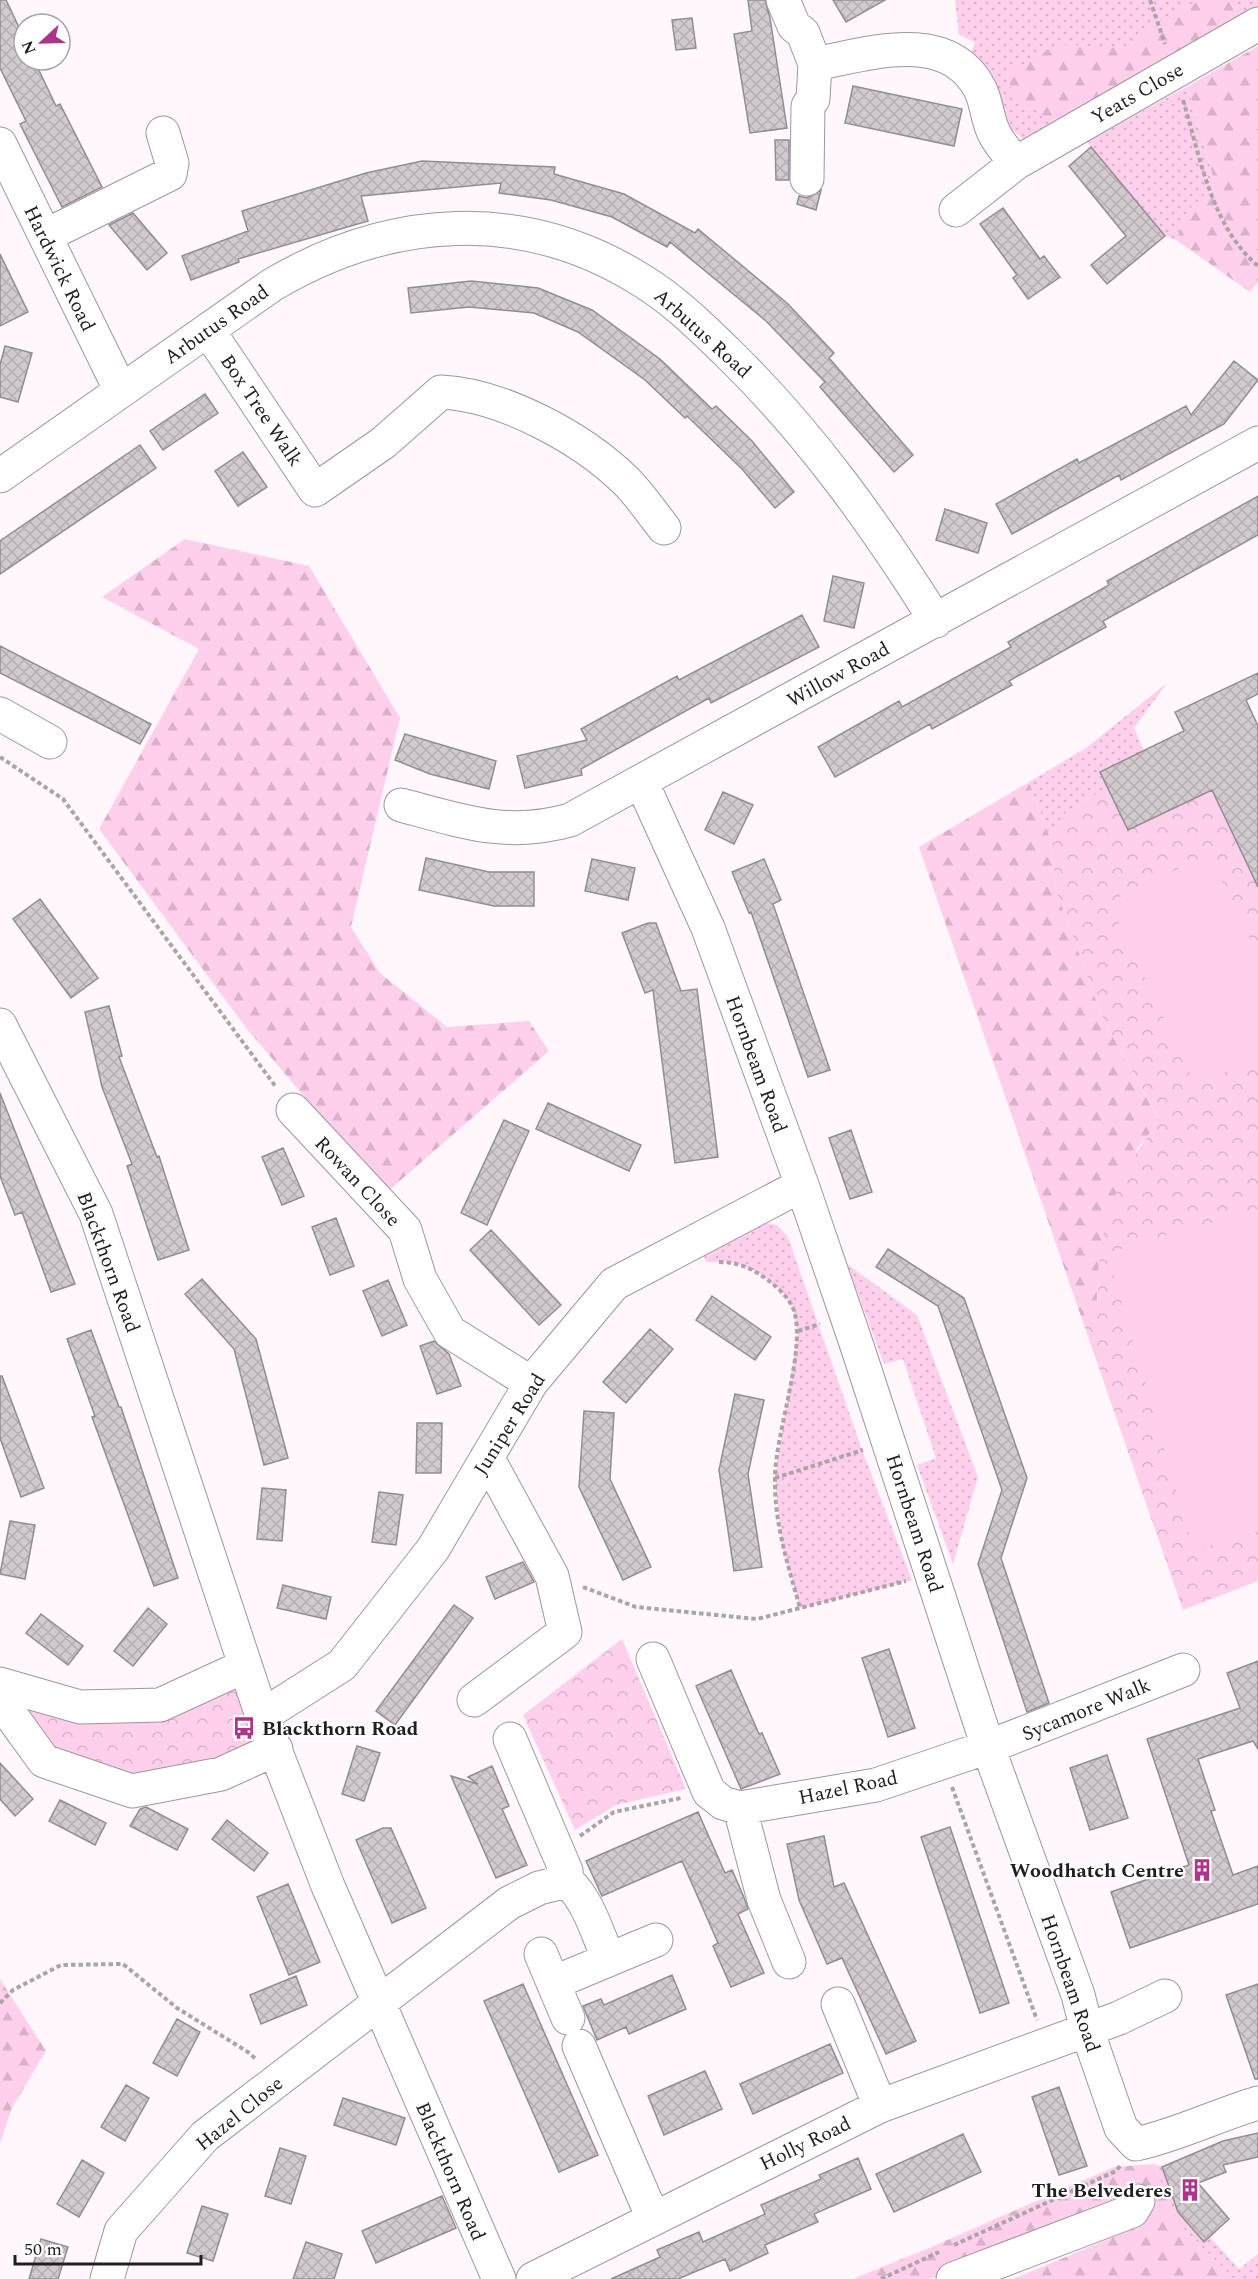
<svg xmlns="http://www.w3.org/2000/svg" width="1258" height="2279" font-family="Spectral,serif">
	<defs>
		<pattern id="grass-dots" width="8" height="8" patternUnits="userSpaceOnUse" patternTransform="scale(1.5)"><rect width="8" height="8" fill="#ffcfec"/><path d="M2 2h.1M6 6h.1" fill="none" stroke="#dab1ca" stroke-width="1.8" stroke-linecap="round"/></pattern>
		<pattern id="forest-firs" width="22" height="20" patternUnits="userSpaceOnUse" patternTransform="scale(1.5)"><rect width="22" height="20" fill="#ffcfec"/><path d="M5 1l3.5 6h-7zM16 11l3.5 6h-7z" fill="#dab1ca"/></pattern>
		<pattern id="park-crowns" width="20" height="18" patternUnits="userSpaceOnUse" patternTransform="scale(1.5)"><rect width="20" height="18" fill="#ffcfec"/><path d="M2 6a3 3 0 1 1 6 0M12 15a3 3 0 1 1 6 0" fill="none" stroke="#dab1ca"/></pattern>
		<pattern id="building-cross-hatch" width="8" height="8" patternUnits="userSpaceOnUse" patternTransform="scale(1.5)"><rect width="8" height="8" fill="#d2cacf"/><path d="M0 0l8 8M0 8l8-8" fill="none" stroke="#b4adb1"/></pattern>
	</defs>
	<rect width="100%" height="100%" fill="#fff7fc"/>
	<path fill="url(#grass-dots)" d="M 955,0 L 1258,0 L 1258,19 L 1024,140 L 1009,127 L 968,61 L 975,42 L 959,35 Z
		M 1188,86 L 1215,184 L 1188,211 L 1176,240 L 1165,236 L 1087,142 Z
		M 1167,683 L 1134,728 L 1144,751 L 1108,787 L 1064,814 L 1050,838 L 1029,782 L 1086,748 Z
		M 761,1222 L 777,1225 L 788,1237 L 862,1450 L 912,1580 L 800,1608 L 782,1545 L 775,1478 L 798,1331 L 792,1307 L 781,1290 L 758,1272 L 733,1262 L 706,1262 L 702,1249 Z
		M 847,1264 L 917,1315 L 978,1477 L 953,1564 L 917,1465 L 936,1458 L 903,1359 L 884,1364 Z
		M 1155,2164 L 1162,2167 L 1178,2212 L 1204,2242 L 1210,2237 L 1239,2269 L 1258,2254 L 1258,2279 L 1234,2279 L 1182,2227 L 1167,2201 Z"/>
	<path fill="url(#forest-firs)" d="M 1218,0 L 1229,0 L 1252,22 L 1117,96 L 1050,120 L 1013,95 L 1007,73 L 1059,44 L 1122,48 L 1183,5 Z
		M 1258,46 L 1258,282 L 1250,292 L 1176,240 L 1188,211 L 1215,184 L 1188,86 Z
		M 185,539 L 309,566 L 400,718 L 351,927 L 380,973 L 447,1027 L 529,1021 L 549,1051 L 386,1193 L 247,1029 L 99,829 L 199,649 L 102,597 Z
		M 1029,782 L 1050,838 L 1056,890 L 1103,1019 L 1160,1122 L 1138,1147 L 1100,1254 L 1096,1315 L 1085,1328 L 919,847 Z
		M 0,1979 L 46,2051 L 12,2108 L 0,2143 Z
		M 1155,2164 L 1167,2201 L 1182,2227 L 1234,2279 L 1013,2279 L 1130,2230 L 1140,2216 L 929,2279 L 853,2279 L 929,2248 L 1114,2167 Z"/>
	<path fill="url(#park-crowns)" d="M 1202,767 L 1258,887 L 1258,1581 L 1183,1610 L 1085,1328 C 1105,1304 1095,1282 1100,1253 C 1108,1203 1127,1159 1160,1121 L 1103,1019 L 1056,890 L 1050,838 L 1064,814 L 1108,787 L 1129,830 L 1187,802 Z
		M 622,1639 L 686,1789 L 616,1805 L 575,1830 L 523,1715 Z
		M 228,1677 L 264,1745 L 134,1785 L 50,1754 L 0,1688 L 76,1711 Z"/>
	<path fill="#ffcfec" d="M 1209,854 L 1258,957 L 1258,1057 L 1196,1086 L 1109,902 Z
		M 1258,1209 L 1258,1531 L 1194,1550 L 1107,1253 Z"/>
	<path fill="url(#building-cross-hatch)" stroke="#938c90" stroke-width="1.5" d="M 0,0 L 6,0 L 24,38 L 24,60 L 34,60 L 56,106 L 60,104 L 102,187 L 62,207 L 20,124 L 26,121 L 0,68 Z
		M 748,0 L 765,0 L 770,18 L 787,128 L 750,133 L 734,34 L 752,31 Z
		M 833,0 L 885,0 L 846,22 Z
		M 692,18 L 696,48 L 676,50 L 672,20 Z
		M 853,86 L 962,109 L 954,146 L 845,123 Z
		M 775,140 L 789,140 L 789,180 L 776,180 Z
		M 1091,147 L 1165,236 L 1107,284 L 1091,265 L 1126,236 L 1069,166 Z
		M 422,161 L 555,167 L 554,174 L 624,194 L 695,233 L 698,229 L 788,304 L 834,353 L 829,358 L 913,455 L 894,472 L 820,387 L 825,382 L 766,321 L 670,242 L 667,247 L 612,217 L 551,200 L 499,193 L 501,183 L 361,196 L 368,221 L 238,259 L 239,262 L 191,280 L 182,256 L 248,231 L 242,211 L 366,173 Z
		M 821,190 L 816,210 L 797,204 L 799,196 L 807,198 Z
		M 1003,208 L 1040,259 L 1044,256 L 1060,277 L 1028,299 L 1013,278 L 1017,275 L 980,224 Z
		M 133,213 L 167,253 L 147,270 L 109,225 Z
		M 0,254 L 28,312 L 0,326 Z
		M 471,281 L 538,288 L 592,310 L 660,359 L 712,409 L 716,406 L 752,441 L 794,492 L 775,508 L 742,469 L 687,416 L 685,418 L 645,380 L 578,332 L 534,313 L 469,307 L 411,313 L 408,288 Z
		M 5,346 L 32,353 L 18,402 L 0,397 L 0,365 Z
		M 1234,361 L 1258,380 L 1224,424 L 1121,480 L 1119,475 L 1012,534 L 996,504 L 1077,459 L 1079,463 L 1186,406 L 1191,415 Z
		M 205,394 L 218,413 L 163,450 L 150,431 Z
		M 140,445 L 156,468 L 0,574 L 0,541 Z
		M 243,452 L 267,487 L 238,506 L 215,471 Z
		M 1258,496 L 1258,535 L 1103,621 L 1106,627 L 1009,681 L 1012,685 L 932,729 L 930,724 L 835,777 L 818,747 L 899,701 L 902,707 L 1011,647 L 1008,642 L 1109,585 L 1107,581 Z
		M 945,509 L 987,523 L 978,553 L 936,540 Z
		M 833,576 L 864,583 L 854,628 L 824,621 Z
		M 802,615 L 819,647 L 711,703 L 709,698 L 581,769 L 582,775 L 525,788 L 517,756 L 587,740 L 581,729 L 677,676 L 679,680 Z
		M 0,646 L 151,724 L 140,744 L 0,673 Z
		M 1258,673 L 1258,694 L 1246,700 L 1258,726 L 1258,887 L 1212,790 L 1128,830 L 1100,772 L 1184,731 L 1175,712 Z
		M 405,734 L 496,761 L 489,789 L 430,774 L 395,760 Z
		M 723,792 L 753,805 L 734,844 L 705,830 Z
		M 426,858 L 489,872 L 534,872 L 534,906 L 494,906 L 419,890 Z
		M 592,859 L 635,868 L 628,900 L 585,891 Z
		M 764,859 L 781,900 L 773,904 L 830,1070 L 808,1077 L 751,912 L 749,913 L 732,872 Z
		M 40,899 L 98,978 L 71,998 L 13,919 Z
		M 648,923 L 656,923 L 681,991 L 697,989 L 718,1157 L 675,1163 L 653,990 L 645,993 L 622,933 Z
		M 109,1006 L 122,1056 L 119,1057 L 157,1157 L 159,1156 L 189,1250 L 158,1260 L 127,1166 L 132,1164 L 102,1087 L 85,1012 Z
		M 0,1093 L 75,1284 L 51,1292 L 22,1212 L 15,1215 L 0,1176 Z
		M 548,1103 L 641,1145 L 629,1171 L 536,1129 Z
		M 504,1120 L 529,1131 L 487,1225 L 461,1213 Z
		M 851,1130 L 872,1192 L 850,1199 L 829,1138 Z
		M 283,1148 L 304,1196 L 282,1205 L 262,1157 Z
		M 336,1218 L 354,1266 L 330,1275 L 312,1227 Z
		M 491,1230 L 561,1305 L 539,1325 L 470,1250 Z
		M 888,1249 L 964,1298 L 1027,1478 L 1001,1558 L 1049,1703 L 1027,1712 L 978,1564 L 1002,1490 L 938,1306 L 876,1267 Z
		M 202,1279 L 256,1339 L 288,1458 L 264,1465 L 234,1349 L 185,1294 Z
		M 388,1280 L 407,1325 L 382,1336 L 363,1291 Z
		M 712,1296 L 771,1337 L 755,1360 L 696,1320 Z
		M 650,1329 L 673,1349 L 626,1403 L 603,1382 Z
		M 91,1330 L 119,1407 L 121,1407 L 178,1578 L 154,1586 L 92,1417 L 95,1416 L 67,1339 Z
		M 434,1341 L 449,1354 L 461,1386 L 437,1394 L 420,1346 Z
		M 0,1376 L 2,1376 L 44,1488 L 21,1497 L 0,1438 Z
		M 735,1394 L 764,1400 L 748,1474 L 762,1567 L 734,1571 L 719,1470 Z
		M 584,1411 L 614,1413 L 610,1479 L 651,1567 L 623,1580 L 579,1487 Z
		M 417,1423 L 442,1423 L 441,1473 L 416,1473 Z
		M 262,1488 L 286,1490 L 282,1541 L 257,1539 Z
		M 379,1492 L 403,1495 L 396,1545 L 372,1542 Z
		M 10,1521 L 35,1525 L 25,1579 L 0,1574 Z
		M 523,1562 L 534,1582 L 495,1599 L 486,1577 Z
		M 283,1585 L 331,1597 L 326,1619 L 277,1608 Z
		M 454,1605 L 473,1618 L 395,1725 L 376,1711 Z
		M 148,1608 L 167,1624 L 133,1666 L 114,1651 Z
		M 41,1614 L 83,1646 L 68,1665 L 26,1633 Z
		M 889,1649 L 915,1728 L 888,1737 L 862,1658 Z
		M 1258,1661 L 1258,1749 L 1253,1741 L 1198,1759 L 1215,1810 L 1211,1811 L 1233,1875 L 1258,1866 L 1258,1904 L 1130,1948 L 1111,1892 L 1189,1865 L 1147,1739 L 1240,1708 L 1227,1673 Z
		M 731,1670 L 759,1734 L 762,1733 L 780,1774 L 741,1789 L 696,1686 Z
		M 357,1746 L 380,1753 L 364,1801 L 342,1794 Z
		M 1107,1755 L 1128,1818 L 1090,1830 L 1070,1768 Z
		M 0,1763 L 33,1799 L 15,1816 L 0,1799 Z
		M 492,1766 L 509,1806 L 502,1809 L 527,1865 L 496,1878 L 451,1776 L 478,1784 L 468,1777 Z
		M 60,1800 L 106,1823 L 95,1845 L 49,1821 Z
		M 146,1807 L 188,1829 L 177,1850 L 130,1826 L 140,1809 Z
		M 698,1812 L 725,1873 L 732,1870 L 743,1895 L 748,1909 L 738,1914 L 764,1973 L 731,1987 L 713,1946 L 718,1943 L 682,1861 L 602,1896 L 586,1861 Z
		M 227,1820 L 268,1853 L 254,1871 L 212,1839 Z
		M 950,1827 L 1009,2003 L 980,2013 L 921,1837 Z
		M 383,1828 L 391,1828 L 426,1908 L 392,1923 L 356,1840 Z
		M 824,1836 L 834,1887 L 844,1883 L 916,2041 L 886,2054 L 842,1958 L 827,1964 L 799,1900 L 787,1844 Z
		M 288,1884 L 320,1962 L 289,1975 L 257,1897 Z
		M 672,1975 L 686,2009 L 629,2034 L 626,2027 L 597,2040 L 583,2006 L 601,1999 L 604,2005 Z
		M 296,1976 L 307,2005 L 261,2024 L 250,1995 Z
		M 523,1984 L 598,2155 L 559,2172 L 484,2001 Z
		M 1258,1984 L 1258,2079 L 1255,2079 L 1226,1995 Z
		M 177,2019 L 200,2032 L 177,2076 L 153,2063 Z
		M 830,2044 L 843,2073 L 753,2114 L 740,2084 Z
		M 705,2071 L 722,2109 L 664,2135 L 648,2096 Z
		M 126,2085 L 149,2098 L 125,2141 L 101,2127 Z
		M 1059,2087 L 1087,2166 L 1059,2175 L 1032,2097 Z
		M 343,2098 L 405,2118 L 396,2145 L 334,2125 Z
		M 1258,2133 L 1258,2157 L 1223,2165 L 1226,2172 L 1198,2183 L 1229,2219 L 1204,2242 L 1178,2212 L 1162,2167 L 1223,2141 Z
		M 963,2134 L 981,2172 L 894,2212 L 876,2174 Z
		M 280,2148 L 306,2156 L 291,2204 L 265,2196 Z
		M 858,2158 L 871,2189 L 814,2214 L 818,2222 L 765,2245 L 768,2253 L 730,2271 L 725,2259 L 678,2279 L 611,2279 L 660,2257 L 657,2250 L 699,2232 L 703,2242 L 765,2214 L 761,2205 L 821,2179 L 819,2175 Z
		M 82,2160 L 104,2173 L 79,2217 L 57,2204 Z
		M 442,2196 L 456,2228 L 376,2263 L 362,2231 Z
		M 202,2206 L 228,2214 L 213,2261 L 187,2253 Z
		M 41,2239 L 68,2247 L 58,2279 L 29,2279 Z
		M 306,2242 L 342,2254 L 334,2279 L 293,2279 Z"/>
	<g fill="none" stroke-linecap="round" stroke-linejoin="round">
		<g stroke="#9e979b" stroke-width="35">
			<path id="minor" d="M 783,0 L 794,26 L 803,33 L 815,64 L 813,99 L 808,106 L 807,179
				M 815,64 C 867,54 948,27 980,89 C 987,103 987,119 994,133 C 999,144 1009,154 1016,163
				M 0,144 L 121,391
				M 956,210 L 1016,163 L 1258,24
				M 45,236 L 170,174 L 172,163 L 163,133
				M 208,330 L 315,490 L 383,443 L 441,392 C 503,395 582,438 626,481 C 640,495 652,513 664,528
				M 0,476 L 272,285 C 390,215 523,206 641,280 C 674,300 701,327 728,353 C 810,433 875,524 936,621
				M 0,714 L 50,742
				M 642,783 L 708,928 L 802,1185 L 857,1346 L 988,1747 L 1078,1995 L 1087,2030 L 1121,2128 L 1136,2144 C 1178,2135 1217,2115 1258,2103
				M 401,805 C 461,821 507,838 570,820 L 1258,443
				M 0,1025 L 96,1214 L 262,1716 L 328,1886 L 499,2279
				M 293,1110 L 405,1230 L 420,1279 L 450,1332 L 531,1383
				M 653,1659 L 709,1792 L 723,1803 L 740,1808 L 876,1785 L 988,1747 L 1183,1670
				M 0,1684 L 80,1707 L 160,1705 L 245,1666
				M 0,1700 L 44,1761 L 132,1791 L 221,1774 L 276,1749
				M 474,1700 L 565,1632 L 552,1576 L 487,1457
				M 262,1716 L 342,1665 L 433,1549 L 531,1383 L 614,1284 L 802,1185
				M 740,1808 L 764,1900 L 789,1962
				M 567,1881 C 589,1901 597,1933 609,1960
				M 541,1954 L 568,2018
				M 553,1983 L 656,1940
				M 838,2004 L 880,2106
				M 579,2046 L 653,2218
				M 107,2279 L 121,2231 L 205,2136 L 509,1903 L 539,1888 L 567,1881 L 566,1871 L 510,1739
				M 533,2279 L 880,2106 L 1119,2018 L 1165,1996
				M 953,2279 L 1132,2211 L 1138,2201"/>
		</g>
		<path stroke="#aba4a8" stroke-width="4" stroke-dasharray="4.5 3" stroke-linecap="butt" d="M 1150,0 L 1165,44
			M 1183,100 C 1200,156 1211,226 1258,266
			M 0,757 L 63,799 L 276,1087
			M 719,1262 C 738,1262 754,1269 769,1281 C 778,1288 788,1297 793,1308 C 808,1346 775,1433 775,1478 C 774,1523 788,1565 800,1608
			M 798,1331 L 820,1324
			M 775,1478 L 863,1450
			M 583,1587 L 636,1607 L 757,1619 L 906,1581
			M 952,1787 L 1037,2020
			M 580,1836 L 614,1812 L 681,1798
			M 0,2003 L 13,1990 L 61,1965 L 123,1964 L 177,2008 L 248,2052 L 257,2060
			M 954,2245 L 1116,2171 L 1120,2166
			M 881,2279 L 939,2252"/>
		<use href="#minor" stroke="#fff" stroke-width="33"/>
	</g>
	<defs>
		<g id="bus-bare" transform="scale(1.8)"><path d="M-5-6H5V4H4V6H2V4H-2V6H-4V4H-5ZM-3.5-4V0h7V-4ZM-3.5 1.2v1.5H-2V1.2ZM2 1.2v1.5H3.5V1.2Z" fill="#ac3489" stroke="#fff" stroke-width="2.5" paint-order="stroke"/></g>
		<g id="building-bare" transform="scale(1.8)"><path d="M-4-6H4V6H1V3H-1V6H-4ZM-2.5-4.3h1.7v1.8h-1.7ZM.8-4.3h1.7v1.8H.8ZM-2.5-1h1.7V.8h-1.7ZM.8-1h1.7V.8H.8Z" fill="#ac3489" stroke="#fff" stroke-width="2.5" paint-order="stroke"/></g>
	</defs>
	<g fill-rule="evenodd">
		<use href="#bus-bare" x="244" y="1728"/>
		<use href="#building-bare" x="1202" y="1870"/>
		<use href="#building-bare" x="1190" y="2190"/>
	</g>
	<g text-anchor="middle" stroke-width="4.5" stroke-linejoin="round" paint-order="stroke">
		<g font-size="20" fill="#211e1f" stroke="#fff">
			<text transform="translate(1137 93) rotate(-30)" y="7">Yeats Close</text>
			<text transform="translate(60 268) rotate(64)" y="7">Hardwick Road</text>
			<text transform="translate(216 324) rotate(-35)" y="7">Arbutus Road</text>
			<text transform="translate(703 333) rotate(42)" y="7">Arbutus Road</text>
			<text transform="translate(262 410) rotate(56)" y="7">Box Tree Walk</text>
			<text transform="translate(838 674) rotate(-29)" y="7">Willow Road</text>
			<text transform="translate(757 1064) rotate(70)" y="7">Hornbeam Road</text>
			<text transform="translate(358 1181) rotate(47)" y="7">Rowan Close</text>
			<text transform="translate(109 1262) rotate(70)" y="7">Blackthorn Road</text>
			<text transform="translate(509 1424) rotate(-58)" y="7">Juniper Road</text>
			<text transform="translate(915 1523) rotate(72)" y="7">Hornbeam Road</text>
			<text transform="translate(1086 1709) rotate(-22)" y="7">Sycamore Walk</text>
			<text transform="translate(848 1787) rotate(-12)" y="7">Hazel Road</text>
			<text transform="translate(1071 1983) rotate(71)" y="7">Hornbeam Road</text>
			<text transform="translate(239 2113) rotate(-39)" y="7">Hazel Close</text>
			<text transform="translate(805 2143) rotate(-26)" y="7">Holly Road</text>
			<text transform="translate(451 2171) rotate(67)" y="7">Blackthorn Road</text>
		</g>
		<g font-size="20" font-weight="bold" fill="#211e1f" stroke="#fff" text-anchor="end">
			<text x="262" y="1735" text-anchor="start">Blackthorn Road</text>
			<text x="1184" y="1877">Woodhatch Centre</text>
			<text x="1172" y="2197">The Belvederes</text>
		</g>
	</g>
	<g transform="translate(42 42) rotate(248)"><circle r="28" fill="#ffffff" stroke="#a6a5a5" stroke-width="1.5"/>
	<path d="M0-4.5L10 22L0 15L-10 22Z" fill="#ac3489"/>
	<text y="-9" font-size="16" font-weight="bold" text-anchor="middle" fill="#211e1f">N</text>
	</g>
	<path d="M15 2255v9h186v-9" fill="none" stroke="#211e1f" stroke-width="3"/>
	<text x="24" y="2255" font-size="18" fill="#211e1f" stroke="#ffffff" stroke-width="4.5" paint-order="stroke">50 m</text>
</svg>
